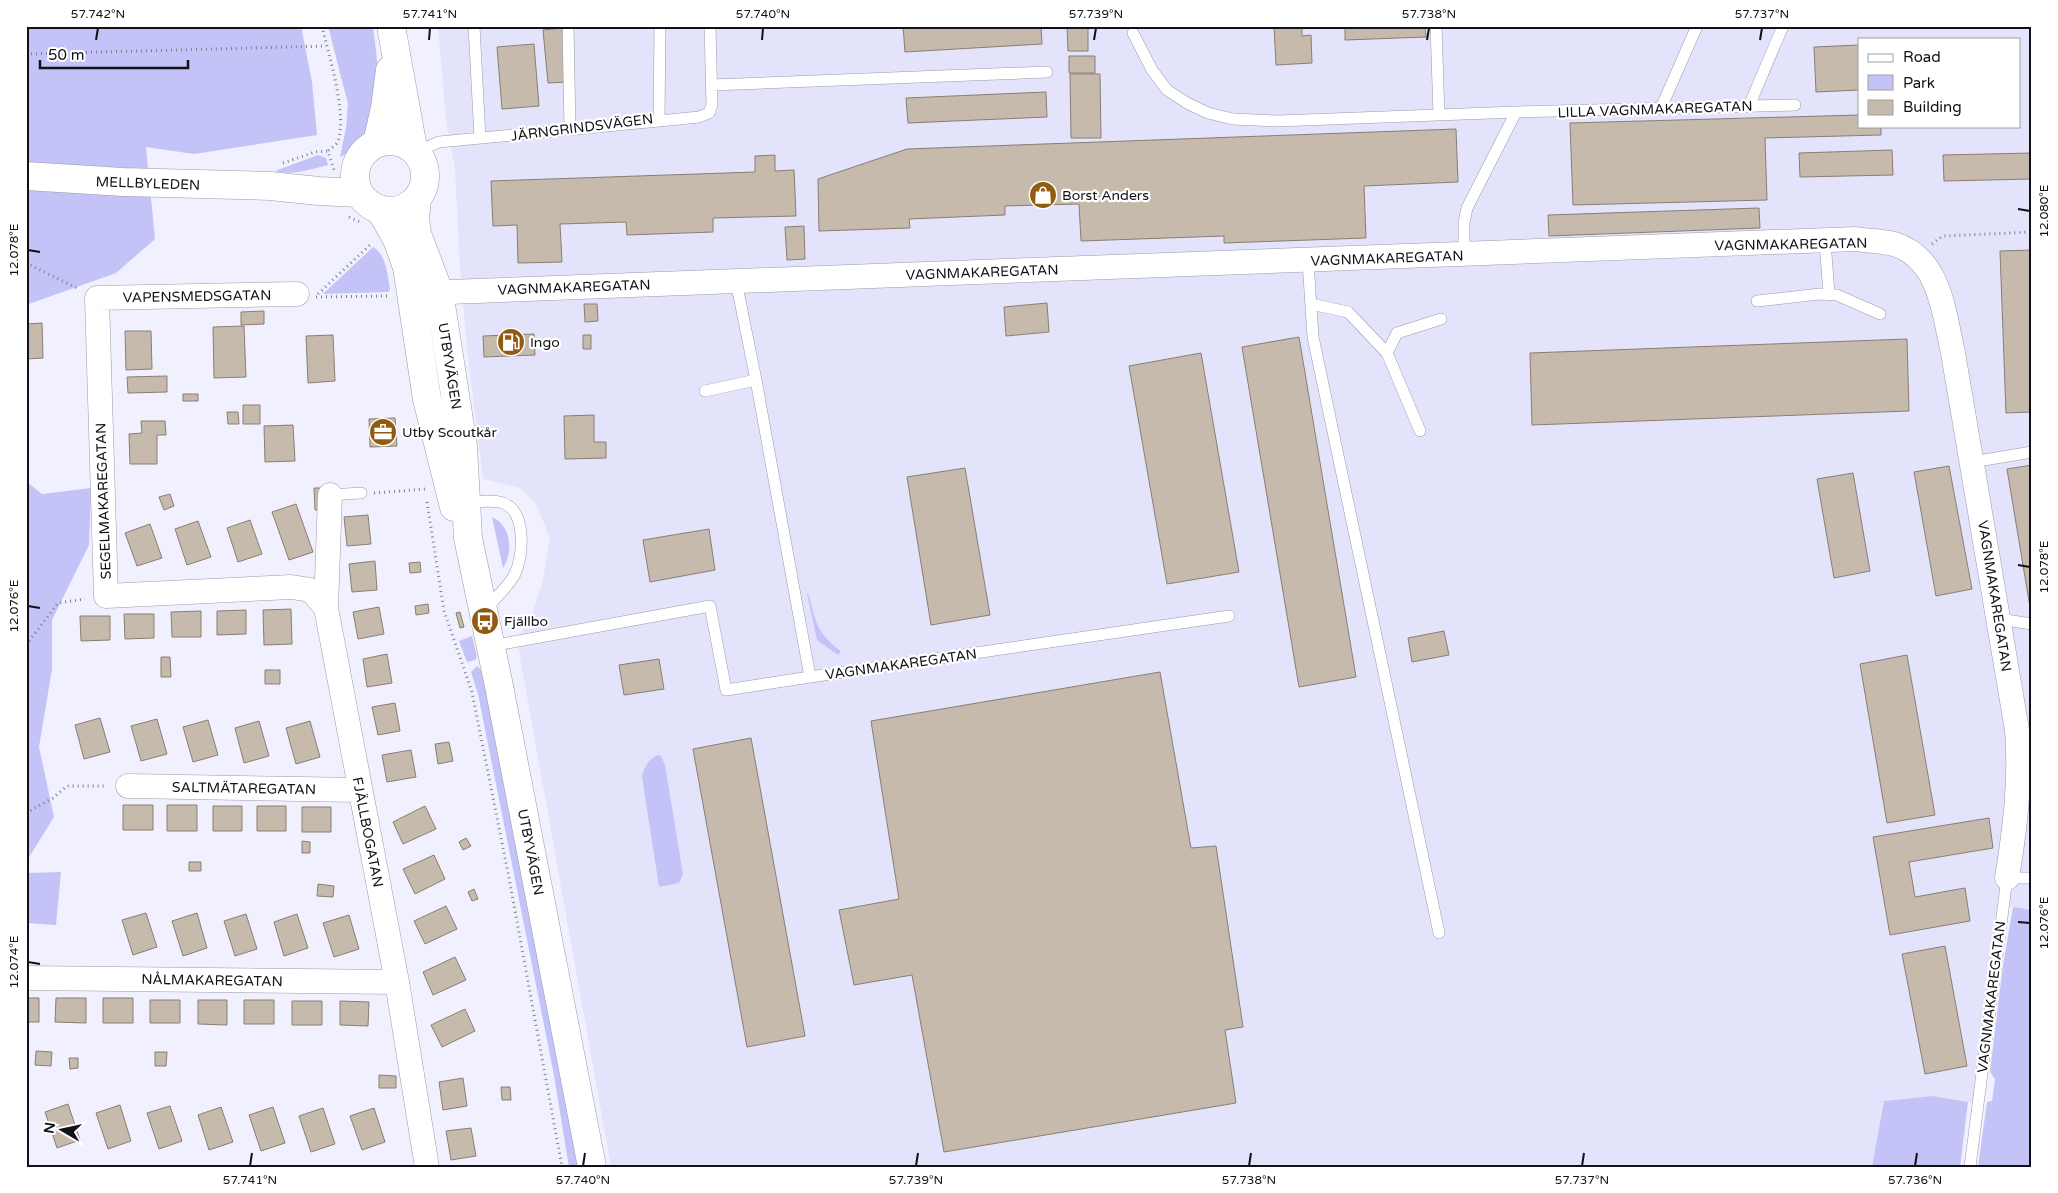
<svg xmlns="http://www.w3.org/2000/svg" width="2058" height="1193" font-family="'Varela Round',sans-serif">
	<rect width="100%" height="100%" fill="#f0f0fe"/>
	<path fill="#e3e3fb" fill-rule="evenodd" d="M 438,26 L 2032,26 L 2032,910 L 1999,905 L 1973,1103 L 1933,1096 L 1884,1101 L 1872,1167 L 611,1167 L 517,640 L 532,615 L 543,580 L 550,538 L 536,504 L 520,488 L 483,479 L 467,349 L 460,267 L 455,169 L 446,119 ZM 1859,39 L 2019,39 L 2019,126 L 1859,126 Z"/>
	<path fill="#c3c3f7" d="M 26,26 L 301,26 L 312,82 L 317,135 L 194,154 L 146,147 L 155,239 L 116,273 L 26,305 Z
		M 328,26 L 373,26 C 375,43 381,86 378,101 C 373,124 362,148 340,157 L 346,128 L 348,104 Z
		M 318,155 L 326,158 L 328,165 C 312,169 291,176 275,171 Z
		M 373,247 C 386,253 388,277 390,290 L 388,292 L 323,294 Z
		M 26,481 L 42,494 L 91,488 L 89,545 L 52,620 L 52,669 L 39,747 L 54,817 L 26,862 Z
		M 492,517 C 512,526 513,552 503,568 Z
		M 807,593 L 808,593 C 816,621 816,633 841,651 L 838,655 L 817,640 Z
		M 472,636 L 477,657 L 475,660 L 467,662 L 459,641 Z
		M 477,666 L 481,670 L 489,701 L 580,1167 L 569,1167 L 553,1070 L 487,739 L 478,694 L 471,672 Z
		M 657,755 L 661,756 L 665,765 L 683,874 L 679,883 L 659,887 L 642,777 C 644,766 648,761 657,755 Z
		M 61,872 L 56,925 L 26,923 L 26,873 Z
		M 2013,907 L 2032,910 L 2032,1167 L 1978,1167 L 1987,1102 L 1992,1101 L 1995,1079 L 1990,1072 L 2003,965 Z
		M 1933,1096 L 1968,1102 L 1960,1167 L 1872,1167 L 1884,1101 Z"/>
	<path fill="#c6baad" stroke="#8a7e72" d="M 903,26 L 1041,26 L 1042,44 L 905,52 Z
		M 1067,26 L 1088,26 L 1088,51 L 1068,51 Z
		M 1274,26 L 1302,26 L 1302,36 L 1311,35 L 1312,63 L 1276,65 Z
		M 1345,26 L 1425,26 L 1426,37 L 1345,40 Z
		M 562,28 L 567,82 L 548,83 L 543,30 Z
		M 534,44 L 539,106 L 502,109 L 497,47 Z
		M 1859,45 L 1859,90 L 1816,92 L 1814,47 Z
		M 1069,56 L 1095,56 L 1095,73 L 1069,73 Z
		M 1070,74 L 1100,74 L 1101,138 L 1071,138 Z
		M 1046,92 L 1047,117 L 908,123 L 906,98 Z
		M 1859,115 L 1859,126 L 1881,126 L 1881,135 L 1765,138 L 1767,200 L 1573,205 L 1570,123 Z
		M 1456,129 L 1458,182 L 1364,186 L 1366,238 L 1224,243 L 1224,236 L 1081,241 L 1079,204 L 1005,206 L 1005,215 L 909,219 L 910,228 L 819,231 L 818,179 L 907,149 Z
		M 1892,150 L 1893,175 L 1800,177 L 1799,153 Z
		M 2032,153 L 2032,179 L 1944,181 L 1943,155 Z
		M 775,155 L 775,171 L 794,170 L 796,216 L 713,218 L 713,232 L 627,235 L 626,222 L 560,224 L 562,262 L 518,263 L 517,225 L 493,226 L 491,181 L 755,172 L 755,156 Z
		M 1759,208 L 1760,228 L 1549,236 L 1548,215 Z
		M 804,226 L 805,259 L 787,260 L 785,227 Z
		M 2032,250 L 2032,412 L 2006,413 L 2000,251 Z
		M 1047,303 L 1049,332 L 1006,336 L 1004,307 Z
		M 584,304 L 597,304 L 598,321 L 585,322 Z
		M 264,311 L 264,324 L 241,325 L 241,312 Z
		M 42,323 L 43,358 L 26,359 L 26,324 Z
		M 244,326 L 246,377 L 214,378 L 213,327 Z
		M 125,331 L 151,331 L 152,369 L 126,370 Z
		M 534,334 L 535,355 L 484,357 L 483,336 Z
		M 333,335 L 335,381 L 308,383 L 306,336 Z
		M 583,335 L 591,335 L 591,349 L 583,349 Z
		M 1299,337 L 1356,677 L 1299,687 L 1242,347 Z
		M 1907,339 L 1909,411 L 1532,425 L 1530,353 Z
		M 1201,353 L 1239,572 L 1167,584 L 1129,366 Z
		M 167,376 L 167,392 L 128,393 L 127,377 Z
		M 183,394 L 198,394 L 198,401 L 183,401 Z
		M 243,405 L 260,405 L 260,424 L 243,424 Z
		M 227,412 L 238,412 L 239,424 L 228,424 Z
		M 594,415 L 594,442 L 606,442 L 606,458 L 565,459 L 564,416 Z
		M 395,418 L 397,446 L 370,447 L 369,419 Z
		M 141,421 L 165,421 L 166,435 L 157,435 L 157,464 L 130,464 L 129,434 L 142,433 Z
		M 293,425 L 295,461 L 265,462 L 264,426 Z
		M 2032,465 L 2032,613 L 2031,613 L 2007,469 Z
		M 1949,466 L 1972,589 L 1936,596 L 1914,472 Z
		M 965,468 L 990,615 L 931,625 L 907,477 Z
		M 1853,473 L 1870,571 L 1834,578 L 1817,479 Z
		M 314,488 L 325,488 L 326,510 L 315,510 Z
		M 170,494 L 174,506 L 164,510 L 159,497 Z
		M 296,504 L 313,552 L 289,560 L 272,512 Z
		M 368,515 L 371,544 L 347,546 L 344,517 Z
		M 250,520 L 262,554 L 238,562 L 227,528 Z
		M 198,521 L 211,557 L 187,565 L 175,529 Z
		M 150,524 L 162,558 L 137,566 L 125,533 Z
		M 709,529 L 715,570 L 650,582 L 643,540 Z
		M 375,561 L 377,590 L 352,592 L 349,564 Z
		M 420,562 L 421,572 L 410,573 L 409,563 Z
		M 428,604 L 429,613 L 416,615 L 415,606 Z
		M 379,607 L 384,634 L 358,639 L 353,612 Z
		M 291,609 L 292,644 L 264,645 L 263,610 Z
		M 246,610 L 246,634 L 217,635 L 217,611 Z
		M 201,611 L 201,637 L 172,637 L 171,612 Z
		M 460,612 L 464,627 L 460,628 L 456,613 Z
		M 124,614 L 154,614 L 154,638 L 125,639 Z
		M 80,616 L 110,616 L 110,640 L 81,641 Z
		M 1444,631 L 1449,655 L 1412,662 L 1408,638 Z
		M 387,654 L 392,683 L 367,687 L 363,659 Z
		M 1907,655 L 1935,815 L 1887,823 L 1860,664 Z
		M 161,657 L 170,657 L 171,677 L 161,677 Z
		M 659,659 L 664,689 L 624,695 L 619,665 Z
		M 265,670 L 280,670 L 280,684 L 265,684 Z
		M 1160,672 L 1191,848 L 1216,846 L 1243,1027 L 1225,1030 L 1236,1103 L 944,1152 L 912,975 L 854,985 L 839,910 L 899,899 L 871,721 Z
		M 395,703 L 400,731 L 378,735 L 372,707 Z
		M 100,718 L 110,752 L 84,759 L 75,725 Z
		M 157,719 L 167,754 L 141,761 L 131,726 Z
		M 208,720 L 218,755 L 193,762 L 183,727 Z
		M 259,721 L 269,756 L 244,763 L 235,728 Z
		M 310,721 L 320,757 L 296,764 L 286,728 Z
		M 751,738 L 805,1036 L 747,1047 L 693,749 Z
		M 449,742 L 453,761 L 438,764 L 435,744 Z
		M 411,750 L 416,777 L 387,782 L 382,755 Z
		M 123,805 L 153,805 L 153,830 L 123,830 Z
		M 167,805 L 197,805 L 197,831 L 167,831 Z
		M 213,806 L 242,806 L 242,831 L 213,831 Z
		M 257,806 L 286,806 L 286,831 L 257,831 Z
		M 425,806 L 436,829 L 403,844 L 393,822 Z
		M 302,807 L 331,807 L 331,832 L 302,832 Z
		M 1989,818 L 1993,848 L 1909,862 L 1915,897 L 1965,888 L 1970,921 L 1890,935 L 1873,837 Z
		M 466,838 L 471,846 L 463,850 L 459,842 Z
		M 302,841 L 310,842 L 310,853 L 302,853 Z
		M 434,855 L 445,879 L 415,894 L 403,869 Z
		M 189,862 L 201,862 L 201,871 L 189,871 Z
		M 318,884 L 334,886 L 333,897 L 317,896 Z
		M 474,889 L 478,899 L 472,901 L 468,892 Z
		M 446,906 L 457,929 L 425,944 L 414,921 Z
		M 146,913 L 157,947 L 133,955 L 122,920 Z
		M 197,913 L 207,948 L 183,956 L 172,921 Z
		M 246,914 L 257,949 L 235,956 L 224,921 Z
		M 297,914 L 308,948 L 284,956 L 274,922 Z
		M 349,915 L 359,949 L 334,957 L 323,923 Z
		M 1945,946 L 1967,1066 L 1925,1074 L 1902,954 Z
		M 455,957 L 466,980 L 433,995 L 423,972 Z
		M 26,998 L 39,998 L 39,1022 L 26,1022 Z
		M 56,998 L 86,998 L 86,1023 L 55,1022 Z
		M 103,998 L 133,998 L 133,1023 L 103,1023 Z
		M 150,1000 L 180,1000 L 180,1023 L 150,1023 Z
		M 198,1000 L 227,1000 L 227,1025 L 198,1024 Z
		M 244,1000 L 274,1000 L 274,1024 L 244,1024 Z
		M 292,1001 L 322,1001 L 322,1025 L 292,1025 Z
		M 340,1001 L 369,1002 L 368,1026 L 340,1025 Z
		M 465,1009 L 475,1031 L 442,1047 L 431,1025 Z
		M 36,1051 L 52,1052 L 51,1066 L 35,1065 Z
		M 155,1052 L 167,1052 L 166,1066 L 155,1066 Z
		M 69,1058 L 78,1058 L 78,1068 L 70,1069 Z
		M 379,1075 L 396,1076 L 396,1088 L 379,1088 Z
		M 463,1078 L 467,1106 L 443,1110 L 439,1082 Z
		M 501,1087 L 510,1087 L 511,1100 L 502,1100 Z
		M 68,1104 L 80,1140 L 57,1148 L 45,1112 Z
		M 120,1105 L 131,1141 L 108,1149 L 96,1113 Z
		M 170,1106 L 182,1141 L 159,1149 L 147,1113 Z
		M 221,1107 L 233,1142 L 209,1150 L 198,1115 Z
		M 273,1107 L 285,1143 L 261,1151 L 249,1115 Z
		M 323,1108 L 335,1144 L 311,1152 L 299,1116 Z
		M 374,1108 L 385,1142 L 362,1150 L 350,1116 Z
		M 471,1128 L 476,1156 L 451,1160 L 446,1131 Z"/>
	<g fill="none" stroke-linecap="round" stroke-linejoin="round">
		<g stroke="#9a9aaa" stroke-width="12">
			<path id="service" d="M 474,26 L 480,138
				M 568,26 L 570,129
				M 1436,26 L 1439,115
				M 1133,33 L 1152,70 L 1167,90 L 1187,103 L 1208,113 L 1233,119 L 1278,121 L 1516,112
				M 712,85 L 1047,72
				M 1749,106 L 1783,26
				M 1661,108 L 1697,26
				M 659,121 L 699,117 L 709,113 L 712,105 L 710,26
				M 416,152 L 439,142 L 659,121 L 660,26
				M 1825,241 L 1829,294
				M 1464,255 L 1464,223 L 1467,208 L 1516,112 L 1795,105
				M 1308,261 L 1313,337 L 1439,933
				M 1757,301 L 1820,294 L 1837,295 L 1880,314
				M 1311,304 L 1348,312 L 1387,353 L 1420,431
				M 1387,353 L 1397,333 L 1441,319
				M 705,391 L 756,380
				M 1972,462 L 2032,452
				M 330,495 L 361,493
				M 464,503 C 477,502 491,499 503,503 C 527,512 523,555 515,574 C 510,585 493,600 485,610
				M 1999,619 L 2032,624
				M 491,646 L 710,606 L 726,690 L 810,677 L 756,380 L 736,281
				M 810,677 L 1229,616
				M 1970,1167 L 2007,878 L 2032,878"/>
		</g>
		<g stroke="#9a9aaa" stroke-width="25">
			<path id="minor" d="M 421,293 L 1856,239 C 1868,241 1882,241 1894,244 C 1940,258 1944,313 1953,353 L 2017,730 C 2021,781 2015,828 2007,878
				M 297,294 L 97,298 L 106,596 L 291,587 L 311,590 L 326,608
				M 330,495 L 326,608 L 397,982 L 427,1167
				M 128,786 L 360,790
				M 26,978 L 397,982"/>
		</g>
		<g stroke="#9a9aaa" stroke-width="29">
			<path id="tertiary" d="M 417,198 L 415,218 L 417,234 L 439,292 L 463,446 L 468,538 L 499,686 L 592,1167
				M 380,209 L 397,239 L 407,267 L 427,399 L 454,507"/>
		</g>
		<g stroke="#9a9aaa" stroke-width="29">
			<path id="secondary" d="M 391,26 L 413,148
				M355 176a35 35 0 1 1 70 0a35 35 0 1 1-70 0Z
				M 377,143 L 385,108 L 390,70
				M 26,176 L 123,182 L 270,186 L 319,191 L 359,193"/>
		</g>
		<path stroke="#81818b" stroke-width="3" stroke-dasharray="1 4" stroke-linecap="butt" d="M 322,26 C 328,53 349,118 337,143 C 335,146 331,148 328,151 L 334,170
			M 26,54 L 326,46
			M 435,159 L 437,185
			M 283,163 L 315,152 L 328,151
			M 349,217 L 362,223
			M 1932,244 L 1943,236 L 2032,232
			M 26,263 L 79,289
			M 318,294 L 372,243
			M 316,297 L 390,296
			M 374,493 L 426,489
			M 427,502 L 444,611 L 472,692 L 509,878 L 562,1167
			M 26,645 L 58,603 L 85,599
			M 26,813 L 53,798 L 67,786 L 107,786"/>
		<use href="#service" stroke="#fff" stroke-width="11"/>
		<use href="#minor" stroke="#fff" stroke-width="24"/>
		<use href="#tertiary" stroke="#fff" stroke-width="28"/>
		<use href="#secondary" stroke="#fff" stroke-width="28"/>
	</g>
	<path fill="none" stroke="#111117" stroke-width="2" d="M 96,40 L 98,28M 429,40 L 430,28M 762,40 L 763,28M 1094,40 L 1096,28M 1427,40 L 1429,28M 1760,40 L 1762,28M 2018,209 L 2030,211M 28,250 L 40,252M 2018,565 L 2030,567M 28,606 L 40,608M 2018,922 L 2030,923M 28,962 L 40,964M 250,1166 L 252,1153M 583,1166 L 585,1153M 916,1166 L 918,1153M 1249,1166 L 1251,1153M 1582,1166 L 1584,1153M 1915,1166 L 1917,1153"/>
	<defs>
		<g id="shop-disc" transform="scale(1.4375)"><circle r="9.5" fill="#915b12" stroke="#fff"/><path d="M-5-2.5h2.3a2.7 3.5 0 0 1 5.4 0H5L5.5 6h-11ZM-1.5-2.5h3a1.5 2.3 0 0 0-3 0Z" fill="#fff"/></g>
		<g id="fuel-disc" transform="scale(1.4375)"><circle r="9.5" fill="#915b12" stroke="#fff"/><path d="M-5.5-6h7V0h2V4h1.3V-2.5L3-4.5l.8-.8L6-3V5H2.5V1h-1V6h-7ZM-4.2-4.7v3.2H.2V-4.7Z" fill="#fff"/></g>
		<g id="office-disc" transform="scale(1.4375)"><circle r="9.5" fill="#915b12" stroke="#fff"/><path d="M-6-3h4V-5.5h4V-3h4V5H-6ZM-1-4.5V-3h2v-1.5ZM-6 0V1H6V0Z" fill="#fff"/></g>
		<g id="bus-disc" transform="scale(1.4375)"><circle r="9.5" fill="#915b12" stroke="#fff"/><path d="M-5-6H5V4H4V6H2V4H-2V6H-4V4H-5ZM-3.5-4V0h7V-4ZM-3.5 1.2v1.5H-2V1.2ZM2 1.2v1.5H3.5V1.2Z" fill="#fff"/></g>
	</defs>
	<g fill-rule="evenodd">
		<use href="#shop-disc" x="1043" y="195"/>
		<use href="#fuel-disc" x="511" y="342"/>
		<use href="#office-disc" x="383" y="432"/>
		<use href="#bus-disc" x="485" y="621"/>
	</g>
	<g text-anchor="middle" stroke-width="4.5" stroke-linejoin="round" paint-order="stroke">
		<g font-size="14" fill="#111117" stroke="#fff">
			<text transform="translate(1655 109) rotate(-2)" y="5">LILLA VAGNMAKAREGATAN</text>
			<text transform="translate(582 127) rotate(-7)" y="5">JÄRNGRINDSVÄGEN</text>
			<text transform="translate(148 183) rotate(2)" y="5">MELLBYLEDEN</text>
			<text transform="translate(1791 244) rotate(-1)" y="5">VAGNMAKAREGATAN</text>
			<text transform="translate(1387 258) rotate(-2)" y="5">VAGNMAKAREGATAN</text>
			<text transform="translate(982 272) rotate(-2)" y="5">VAGNMAKAREGATAN</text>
			<text transform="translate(574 287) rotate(-2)" y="5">VAGNMAKAREGATAN</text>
			<text transform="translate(197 296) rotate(-1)" y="5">VAPENSMEDSGATAN</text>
			<text transform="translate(450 366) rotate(81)" y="5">UTBYVÄGEN</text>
			<text transform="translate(103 501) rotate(-92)" y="5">SEGELMAKAREGATAN</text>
			<text transform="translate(1995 596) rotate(81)" y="5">VAGNMAKAREGATAN</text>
			<text transform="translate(901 664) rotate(-8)" y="5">VAGNMAKAREGATAN</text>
			<text transform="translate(244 788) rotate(1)" y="5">SALTMÄTAREGATAN</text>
			<text transform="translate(368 832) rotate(79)" y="5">FJÄLLBOGATAN</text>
			<text transform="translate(531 852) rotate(79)" y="5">UTBYVÄGEN</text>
			<text transform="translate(212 980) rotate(1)" y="5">NÅLMAKAREGATAN</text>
			<text transform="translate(1991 997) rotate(-83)" y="5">VAGNMAKAREGATAN</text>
		</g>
		<g font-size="14" fill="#111117" stroke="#fff" text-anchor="start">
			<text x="1062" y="200">Borst Anders</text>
			<text x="530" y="347">Ingo</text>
			<text x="402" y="437">Utby Scoutkår</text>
			<text x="504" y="626">Fjällbo</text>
		</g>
	</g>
	<rect width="2058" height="1193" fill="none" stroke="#ffffff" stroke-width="55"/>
	<rect x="1858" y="38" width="162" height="90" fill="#ffffff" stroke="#a0a0a2"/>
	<rect x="1868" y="54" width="25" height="8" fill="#ffffff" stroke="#a0a0a2"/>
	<text x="1903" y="62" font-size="15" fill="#111117">Road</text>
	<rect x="1868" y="75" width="25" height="15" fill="#c3c3f7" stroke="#a0a0a2"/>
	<text x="1903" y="88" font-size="15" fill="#111117">Park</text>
	<rect x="1868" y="100" width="25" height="15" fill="#c6baad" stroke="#a0a0a2"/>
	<text x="1903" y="112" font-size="15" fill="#111117">Building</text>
	<g transform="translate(62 1130) rotate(279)" stroke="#ffffff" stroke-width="4" paint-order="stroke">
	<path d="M0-4L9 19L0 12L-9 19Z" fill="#111117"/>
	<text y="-8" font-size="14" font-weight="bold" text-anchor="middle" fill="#111117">N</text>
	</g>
	<path d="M40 60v8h148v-8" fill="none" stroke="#111117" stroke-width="2.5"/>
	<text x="48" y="60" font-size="15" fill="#111117" stroke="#ffffff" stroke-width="4" paint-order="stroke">50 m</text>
	<rect x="28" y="28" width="2002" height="1138" fill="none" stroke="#111117" stroke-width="2"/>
	<g font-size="12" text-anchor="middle" fill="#111117">
		<text x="98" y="18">57.742°N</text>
		<text x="430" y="18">57.741°N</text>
		<text x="763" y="18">57.740°N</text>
		<text x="1096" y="18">57.739°N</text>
		<text x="1429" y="18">57.738°N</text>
		<text x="1762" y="18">57.737°N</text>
		<text transform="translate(2044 211) rotate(-90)" y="4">12.080°E</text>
		<text transform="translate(14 250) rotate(-90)" y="4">12.078°E</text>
		<text transform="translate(2044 567) rotate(-90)" y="4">12.078°E</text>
		<text transform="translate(14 606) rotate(-90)" y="4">12.076°E</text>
		<text transform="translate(2044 923) rotate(-90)" y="4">12.076°E</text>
		<text transform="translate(14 962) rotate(-90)" y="4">12.074°E</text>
		<text x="250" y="1184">57.741°N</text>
		<text x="583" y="1184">57.740°N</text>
		<text x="916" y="1184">57.739°N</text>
		<text x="1249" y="1184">57.738°N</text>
		<text x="1582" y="1184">57.737°N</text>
		<text x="1915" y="1184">57.736°N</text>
	</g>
</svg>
